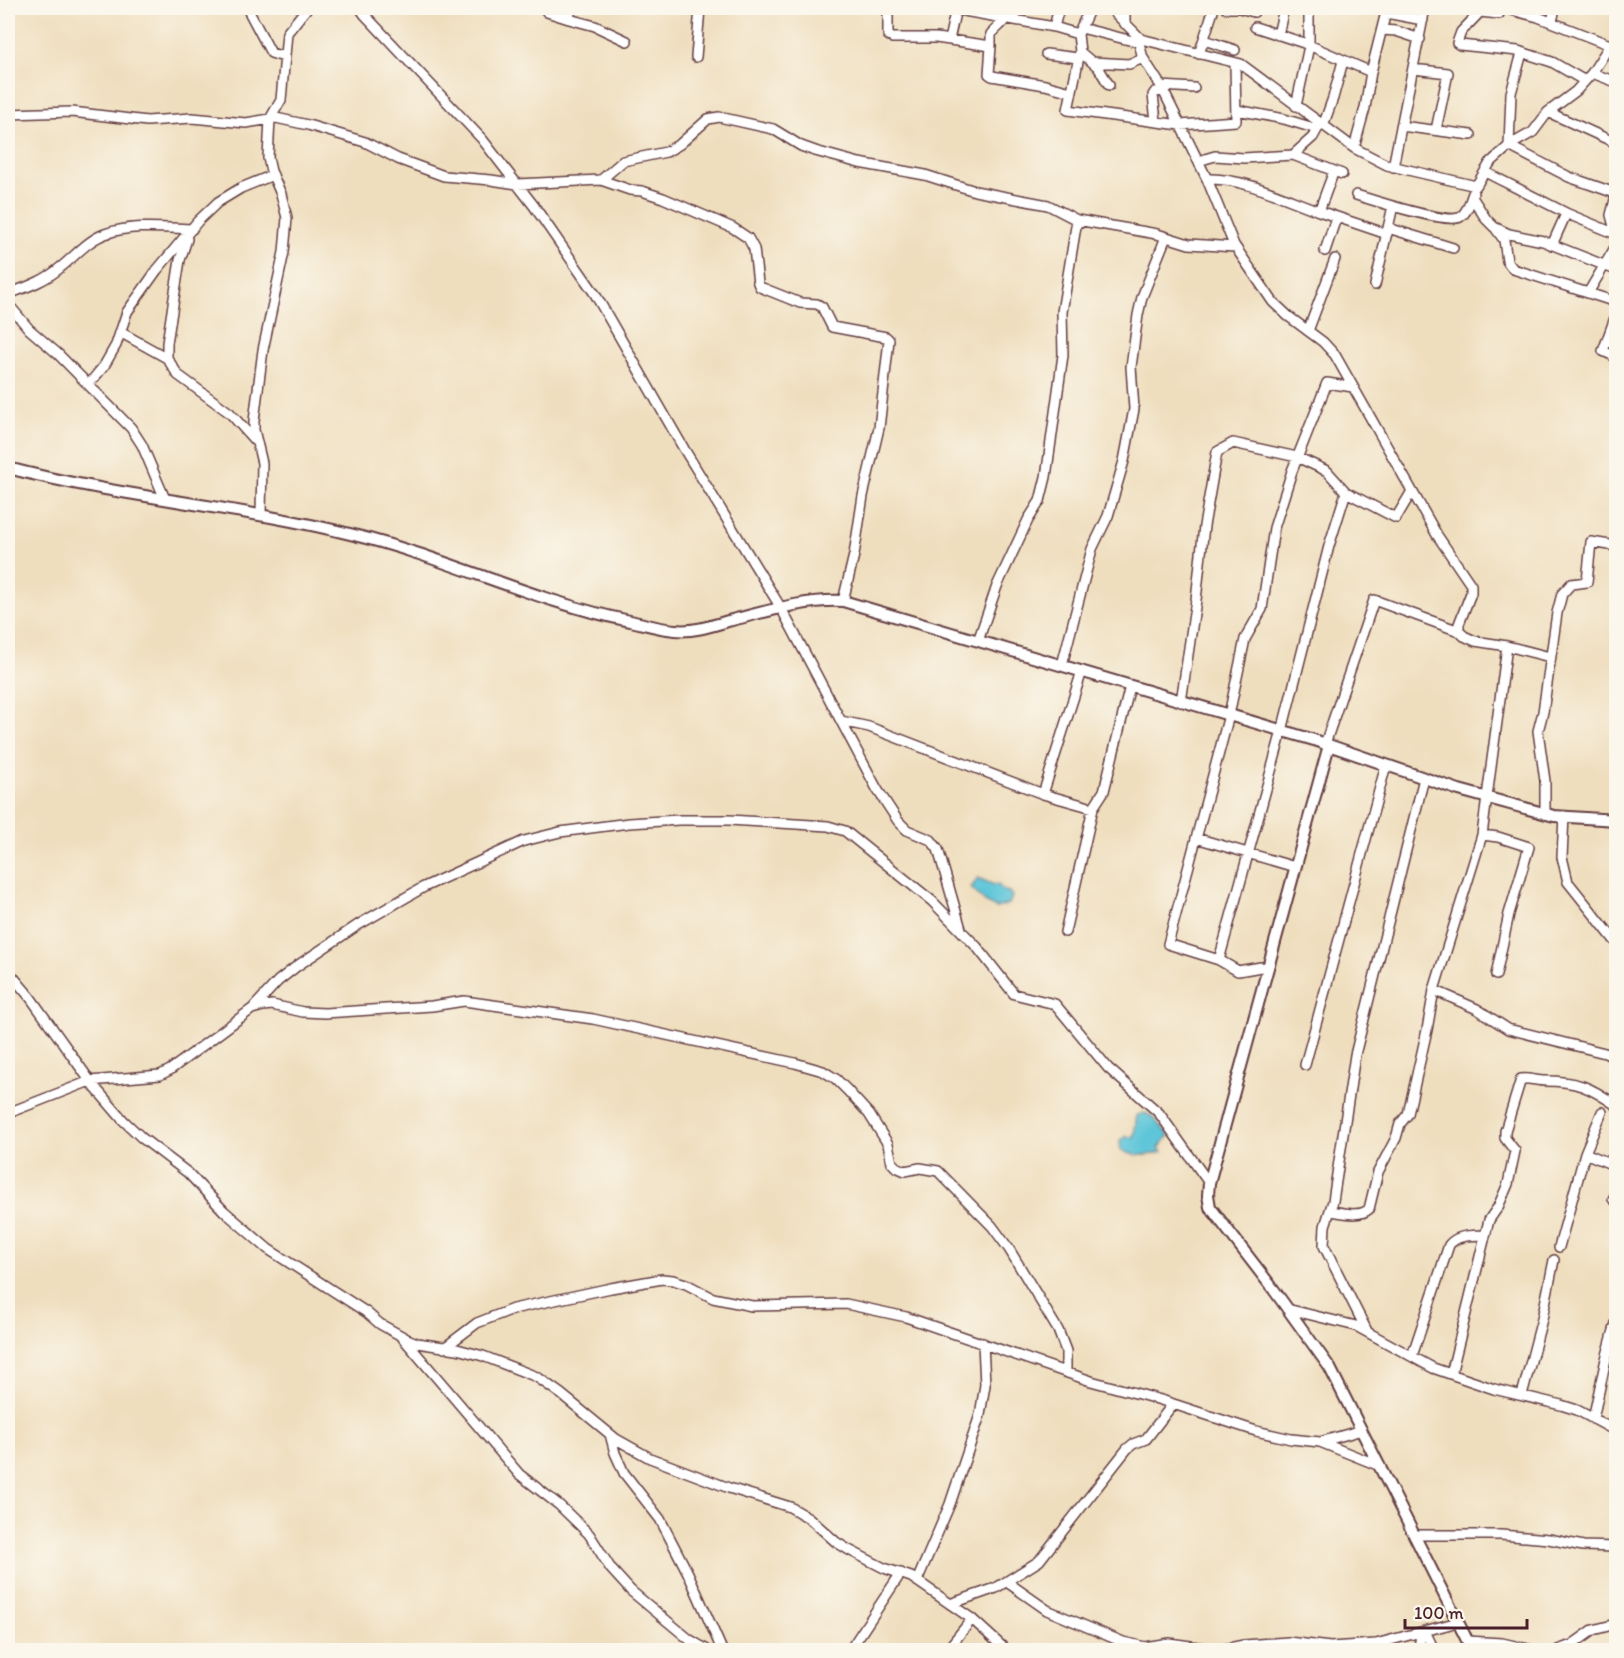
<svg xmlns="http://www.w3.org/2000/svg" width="1624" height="1658" font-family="Itim,sans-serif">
	<rect width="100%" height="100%" fill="#fbf7ec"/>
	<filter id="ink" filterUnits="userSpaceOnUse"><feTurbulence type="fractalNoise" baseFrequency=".0167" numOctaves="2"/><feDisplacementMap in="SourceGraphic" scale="12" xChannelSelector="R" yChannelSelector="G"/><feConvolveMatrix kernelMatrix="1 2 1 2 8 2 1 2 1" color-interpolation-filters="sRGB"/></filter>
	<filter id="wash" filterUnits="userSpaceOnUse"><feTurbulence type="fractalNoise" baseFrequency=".008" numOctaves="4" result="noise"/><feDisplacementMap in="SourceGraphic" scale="24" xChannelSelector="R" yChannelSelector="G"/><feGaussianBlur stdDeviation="1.35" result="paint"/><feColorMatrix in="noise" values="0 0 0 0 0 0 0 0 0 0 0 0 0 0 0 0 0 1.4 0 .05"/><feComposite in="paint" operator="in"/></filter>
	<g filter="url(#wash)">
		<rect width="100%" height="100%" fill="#efdebe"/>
		<path fill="#5ec6d9" stroke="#547282" stroke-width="1.5" d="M 978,878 L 994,885 L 997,884 L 1004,891 L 1009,892 L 1012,896 L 1009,904 L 996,908 L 986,903 L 971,888 Z
			M 1145,1113 L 1151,1116 L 1169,1135 L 1159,1148 L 1162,1152 C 1148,1156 1134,1157 1121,1150 L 1120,1141 L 1127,1136 L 1134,1138 L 1137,1115 Z"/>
	</g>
	<g filter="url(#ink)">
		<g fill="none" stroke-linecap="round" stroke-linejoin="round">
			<g stroke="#633c41" stroke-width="12">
				<path id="minor" d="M 247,8 L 271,53 L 284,57
					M 360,8 L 365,15 L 482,139 L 534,206 L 595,294 L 684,449 L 781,608 L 877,789 L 898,821 L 907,830 L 931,840 L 938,849 L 961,929
					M 544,8 L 547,12 L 569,19 L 571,8
					M 888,8 L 888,35 L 892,38 L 936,38 L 991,46 L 991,34 C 1000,24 1008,21 1010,8
					M 947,8 L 1054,27 L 1078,34 L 1090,8
					M 1110,8 L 1141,39 L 1241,64 L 1354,148 L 1387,165 L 1476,186 L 1490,163 L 1510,145 L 1533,132 L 1548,112 L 1576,91 L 1592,73 L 1610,45 L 1616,40
					M 1226,8 L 1239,8
					M 1239,8 L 1254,12
					M 1502,8 L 1499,14 L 1480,12 L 1461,32 L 1457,43 L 1460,45 L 1518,51 L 1552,62 L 1585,81
					M 1504,8 L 1538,17 L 1610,45
					M 1386,13 L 1423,20
					M 569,19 L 595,26 L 627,41
					M 1552,22 L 1555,8
					M 1125,24 L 1125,8
					M 1054,27 L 1059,8
					M 1255,27 L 1304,43 L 1371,72
					M 1081,28 L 1137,42
					M 1382,30 L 1396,31 L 1420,39
					M 1078,34 L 1080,52 L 1098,67 L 1109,85
					M 1278,35 L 1284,8
					M 1137,36 L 1143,58 L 1161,86 L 1207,179 L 1234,245 L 1273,302 L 1288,316 L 1323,342 L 1335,355 L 1437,535 L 1471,585 L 1471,593 L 1459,624 L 1459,631 L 1464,636 L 1475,641 L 1507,646 L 1550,657
					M 949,40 L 956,8
					M 1204,40 L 1235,50
					M 991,46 L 989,74 L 992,76 L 1045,85 L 1071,92
					M 1080,52 L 1068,110 L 1180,125 L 1236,121 L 1235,63
					M 1522,53 L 1511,93 L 1509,146 L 1569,177 L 1615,193 L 1616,196 L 1611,215 L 1616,234
					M 1046,54 L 1078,58
					M 1199,54 L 1214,8
					M 696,57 L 700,8
					M 1092,62 L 1129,64 L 1143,58
					M 1413,69 L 1448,73 L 1436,130
					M 1592,73 L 1616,82
					M 1161,86 L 1194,88
					M 1296,106 L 1309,46 L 1309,8
					M 1237,110 L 1284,119 L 1317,129
					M 1548,112 L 1616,143
					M 8,114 L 72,112 L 147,121 L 192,118 L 246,123 L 276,118 L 308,125 L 365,142 L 398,159 L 444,176 L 491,180 L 517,184 L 601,180 L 623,161 L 666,152 L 680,144 L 708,119 L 719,117 L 773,129 L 801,146 L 815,151 L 859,163 L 925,175 L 975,191 L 1048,205 L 1077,220 L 1157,234 L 1189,244 L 1235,247
					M 1156,121 L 1153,95 L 1155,92 L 1164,91
					M 1323,126 L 1333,98 L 1343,61
					M 1401,126 L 1471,135
					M 1354,148 L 1365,108 L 1371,72 L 1387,8
					M 1293,155 L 1342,174
					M 1198,161 L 1215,156 L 1244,158 L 1293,155 L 1313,137 L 1320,124
					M 1393,167 L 1425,8
					M 1485,172 L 1568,214
					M 1207,179 C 1242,177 1285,199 1319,211 L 1334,171
					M 601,180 L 630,190 L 642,191 L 663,198 L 733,228 L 748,238 L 754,249 L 758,283 L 760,287 L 800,303 L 817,304 L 822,307 L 832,327 L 886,337 L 889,340 L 879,428 L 863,496 L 854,555 L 843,601
					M 1356,195 C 1372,200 1450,225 1460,217 C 1468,212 1470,201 1473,193
					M 1472,197 L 1486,219 L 1494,227 L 1509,234 L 1543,241 L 1616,270
					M 1319,211 L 1387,234
					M 1388,228 L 1453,248
					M 1496,229 L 1504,240 L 1507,261 L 1513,269 L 1616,302
					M 187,239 L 180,260 L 167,343 L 167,358 L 178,375 L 230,413 L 255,441
					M 1552,245 L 1565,216 L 1568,214 L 1616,234
					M 1325,251 L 1336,218
					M 1375,285 L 1393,206
					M 1588,293 L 1616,246
					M 8,294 C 27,287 45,281 61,267 C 75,256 88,240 105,234 C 132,224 164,228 192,229
					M 8,304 L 29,329 L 58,354 L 131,428 L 142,445 L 165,499
					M 1616,315 L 1603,351 L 1616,357
					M 1308,331 L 1335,259
					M 120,332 L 167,358
					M 89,384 L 104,366 L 116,345 L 127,312 L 157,270 L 198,221 L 218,202 L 241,188 L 273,175
					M 261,514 L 262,463 L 254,430 L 254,421 L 263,350 L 284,252 L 287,218 L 281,194 L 271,171 L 268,158 L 270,119 L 281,100 L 287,33 L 307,8
					M 978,641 L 997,586 L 1028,520 L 1040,501 L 1046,477 L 1063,355 L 1062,312 L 1077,220
					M 1062,665 L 1092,549 L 1108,516 L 1124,461 L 1134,409 L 1131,367 L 1138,315 L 1142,297 L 1166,237
					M 1181,702 L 1196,600 L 1204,526 L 1217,452 L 1233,443 L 1297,457 L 1327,471 L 1346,492 L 1396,518 L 1412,491
					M 841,721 L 869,727 L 1043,794 L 1093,808 L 1104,791 L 1130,686
					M 1325,744 L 1374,600 L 1459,631
					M 1043,794 L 1082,671
					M 1545,814 L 1545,781 L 1538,731 L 1543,712 L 1557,613 L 1562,594 L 1571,584 L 1587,582 L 1591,542 L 1616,546
					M 1564,816 L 1562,857 L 1568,882 L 1616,942
					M 1482,835 L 1498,837 L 1529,847 L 1509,914 L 1496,975
					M 1196,838 L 1295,867
					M 1065,932 L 1093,808
					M 1219,960 L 1168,944 L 1229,715 L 1245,639 L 1262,609 L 1274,528 L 1292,471 L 1327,383 L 1353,387
					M 1268,968 L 1261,967 L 1238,971 L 1219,960 L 1282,731 L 1329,546 L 1346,492
					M 8,971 L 30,997 L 93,1085 L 123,1120 L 142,1138 L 188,1173 L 224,1211 L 268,1249 L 366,1312 L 380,1324 L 407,1339 L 417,1343 L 457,1349 L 483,1356 L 537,1377 L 561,1394 L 616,1439 L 650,1458 L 729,1488 L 790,1507 L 809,1518 L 836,1542 L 849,1550 L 884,1568 L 911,1577 L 920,1583 L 972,1619 L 1006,1650
					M 1434,990 L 1477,1009 L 1508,1029 L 1605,1053 L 1616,1058
					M 254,1007 L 278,981 L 297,966 L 358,925 L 424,887 L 524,841 L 560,832 L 629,823 L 679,820 L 729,820 L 828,826 L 845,831 L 932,901 L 977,947 L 1014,994 L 1055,1004 L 1108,1068 L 1159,1113 L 1209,1183
					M 1305,1065 L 1386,765
					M 1602,1112 L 1585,1153 L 1616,1166
					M 8,1113 L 90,1081 L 160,1075 L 170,1070 L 252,1009 L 263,1006 L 272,1005 L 303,1012 L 325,1013 L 432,1006 L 464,1001 L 593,1019 L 795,1063 L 823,1071 L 836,1079 L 847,1090 L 869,1114 L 888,1144 L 892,1163 L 896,1167 L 905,1171 L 920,1168 L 938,1171 L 992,1226 L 1009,1249 L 1058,1330 L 1066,1351 L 1066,1372
					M 1616,1194 L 1613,1199 L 1616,1201
					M 1330,1211 C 1342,1212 1359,1218 1369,1209 L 1378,1172 L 1396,1138 L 1400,1124 L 1408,1114 L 1427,1030 L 1434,990 L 1482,835 L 1507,646
					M 1559,1247 L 1585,1153
					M 1287,1309 L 1356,1326 L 1433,1368 L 1494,1389 L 1561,1405 L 1577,1410 L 1616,1431
					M 1367,1331 L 1324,1246 L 1325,1226 L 1333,1201 L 1355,1055 L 1424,778
					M 403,1338 L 519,1474 L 559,1505 L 589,1534 L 611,1569 L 631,1591 L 690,1640 L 707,1650
					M 444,1348 L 477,1323 L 513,1309 L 611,1288 L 662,1279 L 673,1280 L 686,1284 L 713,1298 L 752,1306 L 846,1304 L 906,1317 L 1091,1381 L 1161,1400 L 1256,1431 L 1291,1439 L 1320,1442 L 1380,1466
					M 1412,1356 L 1449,1245 C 1458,1234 1472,1236 1485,1235
					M 1451,1374 L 1489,1220 L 1498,1207 L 1508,1184 L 1515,1151 L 1505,1138 L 1505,1131 L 1521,1079 C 1529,1078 1537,1081 1545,1081 C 1577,1081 1590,1087 1616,1105
					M 1522,1395 L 1542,1319 L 1554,1260
					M 1593,1419 L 1606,1359 L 1616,1323
					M 610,1434 L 615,1453 L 624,1473 L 660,1519 L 688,1573 L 722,1650
					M 1320,1442 L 1362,1430
					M 1415,1535 L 1501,1535 L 1549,1539 L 1583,1546 L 1616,1547
					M 917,1581 L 950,1504 L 980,1415 L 985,1385 L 983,1343
					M 1007,1582 L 1047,1610 L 1123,1642 L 1145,1647 L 1169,1643 L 1219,1650 L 1244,1645 L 1288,1642 L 1330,1647 L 1376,1644 L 1458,1622
					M 950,1604 L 996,1588 L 1039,1561 L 1127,1449 L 1133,1444 L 1146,1439 L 1173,1404
					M 1425,1631 L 1434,1650
					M 1467,1641 L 1502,1643 L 1532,1650
					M 850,1650 L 901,1573
					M 947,1650 L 972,1619
					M 1419,1650 L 1421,1632
					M 1558,1650 L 1572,1645 L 1593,1630 L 1616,1624"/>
			</g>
			<g stroke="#633c41" stroke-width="14">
				<path id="tertiary" d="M 8,468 C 122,498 240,506 354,535 C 448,558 536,602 630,621 C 645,624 660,629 675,630 C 693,632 711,626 728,621 C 765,612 805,599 843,601 L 1314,740 L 1459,790 L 1554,816 L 1616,820
					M 1329,745 L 1209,1183 L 1208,1195 L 1210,1207 L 1274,1290 L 1330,1368 L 1472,1650"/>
			</g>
			<use href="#minor" stroke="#fff" stroke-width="9"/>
			<use href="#tertiary" stroke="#fff" stroke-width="10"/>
		</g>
	</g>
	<rect width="1624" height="1658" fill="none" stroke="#fbf7ec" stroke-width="30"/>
	<path d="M1405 1619v9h122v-9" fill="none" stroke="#4a1f2b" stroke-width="3"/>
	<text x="1414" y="1619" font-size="18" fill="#4a1f2b" stroke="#fbf7ec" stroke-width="4.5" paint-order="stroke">100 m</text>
</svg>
